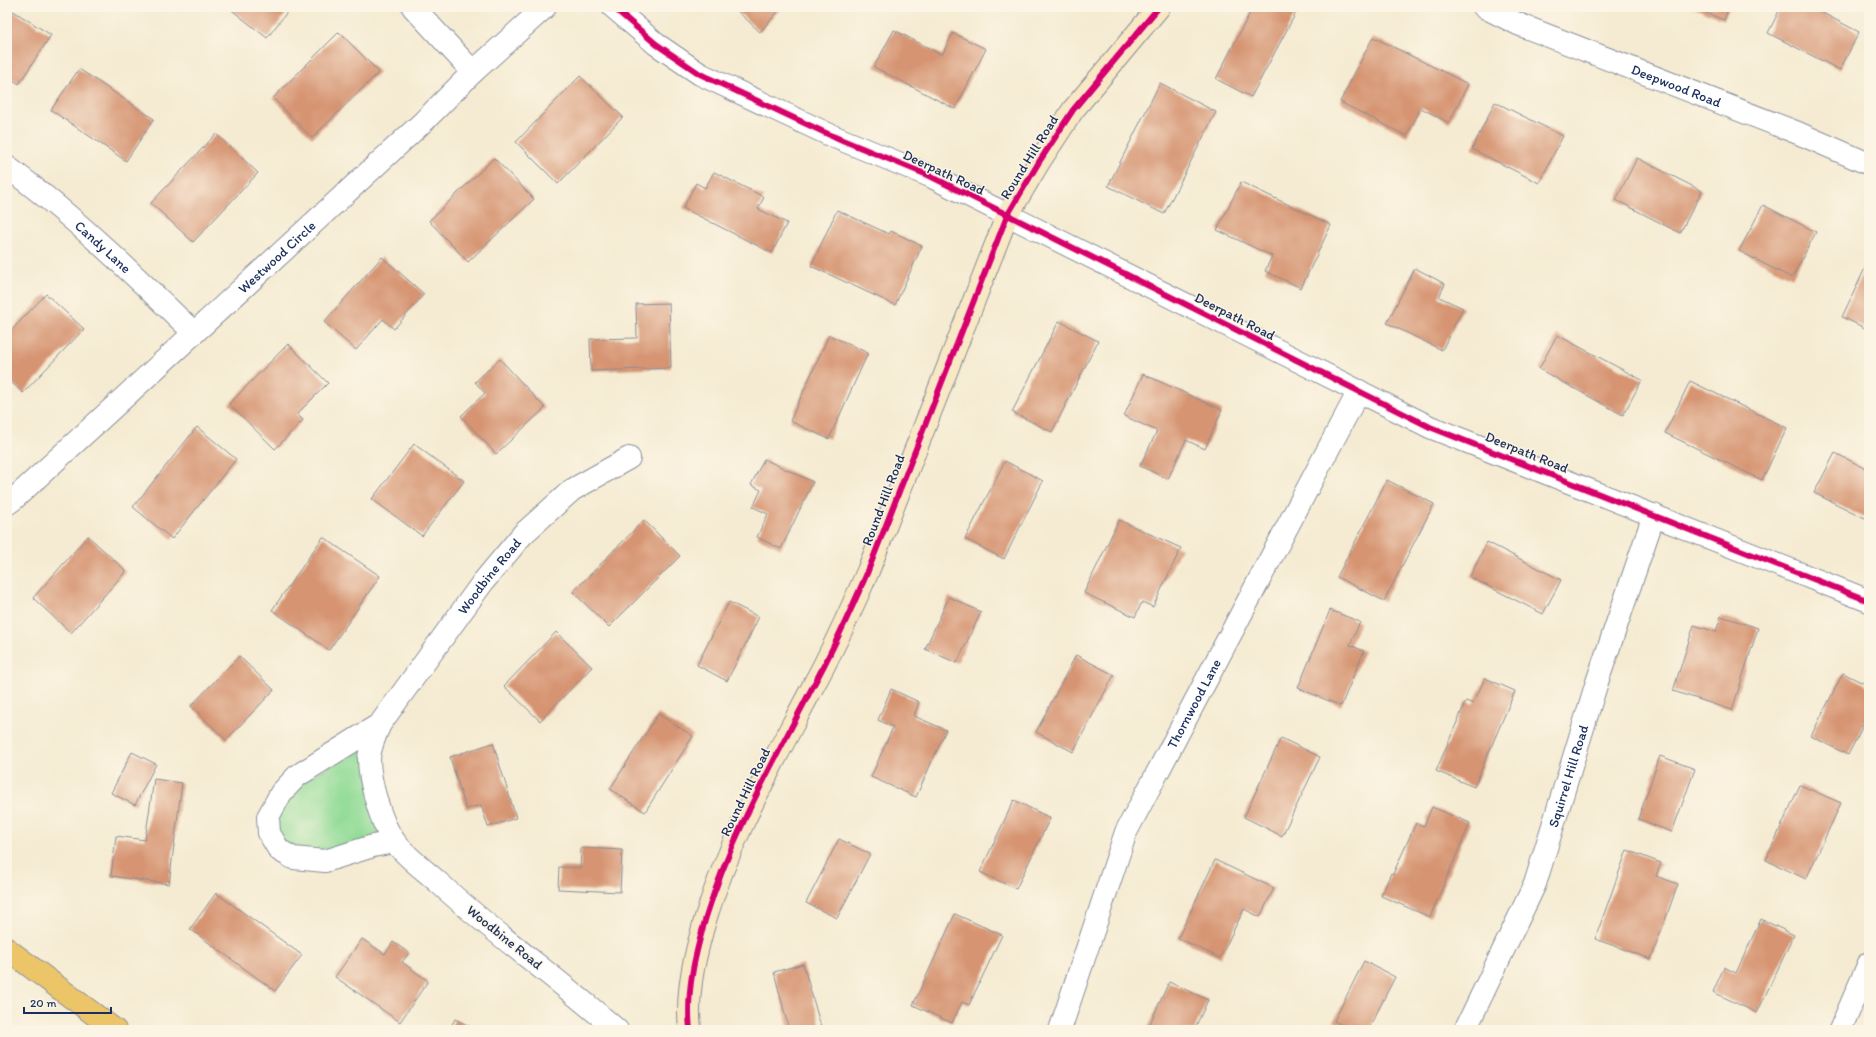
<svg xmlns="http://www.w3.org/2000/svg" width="1876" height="1037" font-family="Itim,sans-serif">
	<rect width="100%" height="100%" fill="#fcf5e5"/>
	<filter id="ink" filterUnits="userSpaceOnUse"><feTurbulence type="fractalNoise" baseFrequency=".025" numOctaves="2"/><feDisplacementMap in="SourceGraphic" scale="8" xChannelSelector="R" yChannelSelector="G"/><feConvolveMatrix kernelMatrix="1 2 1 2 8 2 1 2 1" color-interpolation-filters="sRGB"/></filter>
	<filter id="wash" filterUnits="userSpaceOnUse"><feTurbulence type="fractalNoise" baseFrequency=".012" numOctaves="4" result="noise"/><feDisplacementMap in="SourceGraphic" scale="16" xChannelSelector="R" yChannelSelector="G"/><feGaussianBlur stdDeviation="0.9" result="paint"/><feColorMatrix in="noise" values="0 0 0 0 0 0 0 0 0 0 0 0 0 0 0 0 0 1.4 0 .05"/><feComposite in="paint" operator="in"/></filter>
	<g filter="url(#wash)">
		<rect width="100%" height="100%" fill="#f5ebd2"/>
		<path fill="#91db96" stroke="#56857a" d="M 372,743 L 394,842 L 293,858 L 269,833 L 281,793 Z"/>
		<g id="blocks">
			<path fill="#d69472" d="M 7,7 L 51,35 L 19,84 L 7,76 Z
				M 228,7 L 291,7 L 267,38 Z
				M 733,7 L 782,7 L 760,32 Z
				M 1253,7 L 1293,7 L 1298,9 L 1251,97 L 1216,79 Z
				M 1692,7 L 1729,7 L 1724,20 Z
				M 1781,7 L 1815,7 L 1815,9 L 1859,32 L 1840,70 L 1768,33 Z
				M 894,30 L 942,55 L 953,33 L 986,49 L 955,109 L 874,67 Z
				M 339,32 L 379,72 L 312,138 L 273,98 Z
				M 1373,37 L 1468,84 L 1449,123 L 1421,108 L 1407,136 L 1340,102 Z
				M 79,69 L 154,119 L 126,161 L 51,110 Z
				M 580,76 L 623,117 L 558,184 L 516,142 Z
				M 1160,83 L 1216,112 L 1164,214 L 1108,186 Z
				M 1495,102 L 1563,136 L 1539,183 L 1472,149 Z
				M 216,134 L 258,173 L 193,242 L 151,203 Z
				M 494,158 L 534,199 L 468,262 L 429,221 Z
				M 1637,158 L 1702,191 L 1680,233 L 1616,200 Z
				M 714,172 L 764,197 L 758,209 L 787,223 L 772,253 L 683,208 L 696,183 L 705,188 Z
				M 1241,182 L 1331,225 L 1301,288 L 1265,271 L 1272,256 L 1217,230 Z
				M 1763,205 L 1816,232 L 1792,278 L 1739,251 Z
				M 837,210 L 889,234 L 891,231 L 922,246 L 895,305 L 811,266 Z
				M 382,257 L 424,294 L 394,329 L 383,319 L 356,350 L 324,322 Z
				M 1867,264 L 1869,265 L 1869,330 L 1842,317 Z
				M 1415,268 L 1445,284 L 1439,297 L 1463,308 L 1442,350 L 1387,323 Z
				M 46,294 L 84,329 L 23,393 L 7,378 L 7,335 Z
				M 669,303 L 671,368 L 591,371 L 590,339 L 637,338 L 636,304 Z
				M 1059,321 L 1098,341 L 1052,432 L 1012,412 Z
				M 829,335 L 868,353 L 829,439 L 790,421 Z
				M 1557,335 L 1642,380 L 1623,415 L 1539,369 Z
				M 288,344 L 328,383 L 297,414 L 303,420 L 275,449 L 229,404 Z
				M 500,359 L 545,408 L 496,454 L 461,416 L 485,393 L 475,382 Z
				M 1143,374 L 1222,410 L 1205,449 L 1186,440 L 1168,479 L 1140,466 L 1157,431 L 1124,416 Z
				M 1690,381 L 1787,428 L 1762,480 L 1665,433 Z
				M 197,427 L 236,459 L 172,539 L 133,507 Z
				M 414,444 L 464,481 L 422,536 L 372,499 Z
				M 1835,453 L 1869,470 L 1869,520 L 1814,493 Z
				M 764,459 L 813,482 L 781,549 L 757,537 L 768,514 L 753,507 L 761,490 L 751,485 Z
				M 1005,461 L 1043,481 L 1004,559 L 965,539 Z
				M 1387,480 L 1434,504 L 1384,601 L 1337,577 Z
				M 644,520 L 680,556 L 609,627 L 573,592 Z
				M 1119,520 L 1181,548 L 1153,607 L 1142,602 L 1135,617 L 1084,593 Z
				M 88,536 L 126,571 L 71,633 L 33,598 Z
				M 323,537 L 380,576 L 329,650 L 272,610 Z
				M 1487,542 L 1561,580 L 1543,614 L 1470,577 Z
				M 949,597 L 981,612 L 957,663 L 925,649 Z
				M 729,602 L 759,617 L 727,681 L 697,665 Z
				M 1330,610 L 1360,622 L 1350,645 L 1364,651 L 1341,706 L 1298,688 Z
				M 1721,616 L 1758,628 L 1732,710 L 1673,691 L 1694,625 L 1716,632 Z
				M 556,632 L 592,667 L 540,721 L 504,686 Z
				M 1076,655 L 1114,675 L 1073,752 L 1036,732 Z
				M 8,656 L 11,677 L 7,677 L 7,657 Z
				M 239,656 L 274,690 L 226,740 L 191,706 Z
				M 1843,673 L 1869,686 L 1869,714 L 1848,755 L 1811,736 Z
				M 1485,678 L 1515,691 L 1474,787 L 1436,771 L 1466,701 L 1473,704 Z
				M 891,689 L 919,702 L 914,716 L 946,730 L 916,797 L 871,777 L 893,727 L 878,720 Z
				M 658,714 L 693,736 L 645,812 L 610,789 Z
				M 1281,738 L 1320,757 L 1282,836 L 1244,817 Z
				M 493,743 L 516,818 L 488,827 L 481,805 L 466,809 L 450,757 Z
				M 132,752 L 156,764 L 135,805 L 111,793 Z
				M 1660,756 L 1695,769 L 1672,832 L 1638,819 Z
				M 154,779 L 182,783 L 169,884 L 111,876 L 116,836 L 145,840 Z
				M 1800,785 L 1841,803 L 1806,879 L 1766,860 Z
				M 1014,800 L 1050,818 L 1016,889 L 980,872 Z
				M 1432,807 L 1470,823 L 1430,917 L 1381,896 L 1391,873 L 1393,874 L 1416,823 L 1424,826 Z
				M 839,839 L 870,854 L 837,918 L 806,903 Z
				M 581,848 L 622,850 L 620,892 L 558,889 L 559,867 L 580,868 Z
				M 1627,850 L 1661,863 L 1656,876 L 1678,884 L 1651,959 L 1595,939 Z
				M 1215,860 L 1274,888 L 1260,917 L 1244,909 L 1220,958 L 1178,938 Z
				M 216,893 L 302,955 L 275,991 L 190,929 Z
				M 955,914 L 1002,935 L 969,1005 L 962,1002 L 952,1023 L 913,1005 Z
				M 1761,919 L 1794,935 L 1757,1013 L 1713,992 L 1724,967 L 1736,973 Z
				M 362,939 L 385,954 L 393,942 L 409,953 L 402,962 L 428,981 L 400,1022 L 335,977 Z
				M 1364,961 L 1395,977 L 1368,1030 L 1352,1030 L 1334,1021 Z
				M 803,964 L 822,1030 L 789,1030 L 774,972 Z
				M 1169,982 L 1208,1000 L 1194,1030 L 1147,1030 Z
				M 455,1019 L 477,1030 L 449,1030 Z"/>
		</g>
	</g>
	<g filter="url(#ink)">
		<use href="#blocks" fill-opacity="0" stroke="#888d98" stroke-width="1"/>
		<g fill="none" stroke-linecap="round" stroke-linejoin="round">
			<g stroke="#888d98" stroke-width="24">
				<g id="street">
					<path d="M 413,7 L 473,72"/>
					<path d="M 613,7 L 656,44 L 700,74 L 830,135 L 930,176 L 1430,427 L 1869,601"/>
					<path id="s1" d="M 1484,7 L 1518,24 L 1798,133 L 1869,164"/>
					<path id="s2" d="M 7,167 C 74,216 134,275 194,333"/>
					<path id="s3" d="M 7,504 L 14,499 L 423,122 L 473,72 L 545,7"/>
					<path d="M 380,724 L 297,776 L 281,793 L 268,817 L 269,833 L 279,850 L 293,858 L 325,861 L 373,846 L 394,842"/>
					<path id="s4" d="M 617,1030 C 559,980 496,935 439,883 C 426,871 405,856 395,842 C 381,825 369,781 369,758 C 370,747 375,735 380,724 L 483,582 L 523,534 L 572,490 L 629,458"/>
					<path id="s5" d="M 1060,1030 L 1126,832 L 1359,391"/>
					<path id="s6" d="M 1465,1030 L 1535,884 L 1597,682 L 1654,515"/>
					<path d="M 1840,1030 L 1869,963"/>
				</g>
			</g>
			<g stroke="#888d98" stroke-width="24">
				<path id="secondary" d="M 690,1030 C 686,990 695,955 706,917 C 731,836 773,763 812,688 C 833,650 851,610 868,571 L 1007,216 L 1039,162 L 1073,110 L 1159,7"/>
			</g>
			<g stroke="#888d98" stroke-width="24">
				<path id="primary" d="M 7,949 L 115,1030"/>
			</g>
			<use href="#street" stroke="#fff" stroke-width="22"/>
			<use href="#secondary" stroke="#f8e8c3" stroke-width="22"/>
			<use href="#primary" stroke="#edc569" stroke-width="22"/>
			<g stroke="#fcf5e5" stroke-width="8">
				<path id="cycleway" d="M 613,7 L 656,44 L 700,74 L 830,135 L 930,176 L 1430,427 L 1869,601
					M 690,1030 C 686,990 695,955 706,917 C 731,836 773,763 812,688 C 833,650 851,610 868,571 L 1007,216 L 1039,162 L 1073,110 L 1159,7"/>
			</g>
			<use href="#cycleway" stroke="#d6006c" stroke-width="6"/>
		</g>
	</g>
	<g text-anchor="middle" stroke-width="3" stroke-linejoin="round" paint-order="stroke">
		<g font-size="14" fill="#1b2f5e" stroke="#fcf5e5">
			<text dy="5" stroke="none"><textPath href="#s1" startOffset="208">Deepwood Road</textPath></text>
			<text transform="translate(1029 157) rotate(-58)" y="5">Round Hill Road</text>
			<text transform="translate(944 172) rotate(25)" y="5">Deerpath Road</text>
			<text dy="5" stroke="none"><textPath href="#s2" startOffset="125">Candy Lane</textPath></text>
			<text dy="5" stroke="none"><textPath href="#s3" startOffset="366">Westwood Circle</textPath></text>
			<text transform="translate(1235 316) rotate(27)" y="5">Deerpath Road</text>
			<text transform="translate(1527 452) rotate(22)" y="5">Deerpath Road</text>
			<text transform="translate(883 500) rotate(-69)" y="5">Round Hill Road</text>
			<text dy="5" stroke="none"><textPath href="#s4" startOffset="600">Woodbine Road</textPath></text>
			<text dy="5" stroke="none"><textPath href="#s5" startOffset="354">Thornwood Lane</textPath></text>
			<text dy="5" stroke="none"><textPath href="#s6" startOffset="275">Squirrel Hill Road</textPath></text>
			<text transform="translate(745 792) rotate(-64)" y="5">Round Hill Road</text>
			<text transform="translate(505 937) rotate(39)" y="5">Woodbine Road</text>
		</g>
	</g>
	<rect width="1876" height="1037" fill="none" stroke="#fcf5e5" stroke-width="24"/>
	<path d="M24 1007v6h87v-6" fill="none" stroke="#1b2f5e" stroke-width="2"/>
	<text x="30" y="1007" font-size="12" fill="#1b2f5e" stroke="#fcf5e5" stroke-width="3" paint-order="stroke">20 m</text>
</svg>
